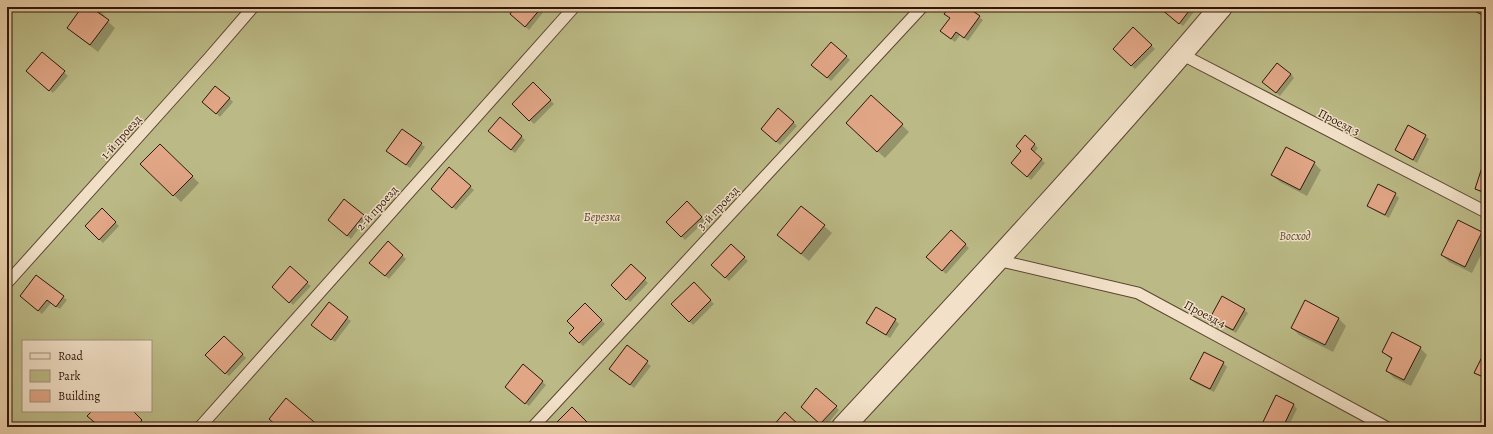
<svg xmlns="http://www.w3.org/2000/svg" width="1493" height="434" font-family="Alegreya,serif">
	<rect width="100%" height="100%" fill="#ebd1aa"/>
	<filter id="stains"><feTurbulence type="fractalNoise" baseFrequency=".005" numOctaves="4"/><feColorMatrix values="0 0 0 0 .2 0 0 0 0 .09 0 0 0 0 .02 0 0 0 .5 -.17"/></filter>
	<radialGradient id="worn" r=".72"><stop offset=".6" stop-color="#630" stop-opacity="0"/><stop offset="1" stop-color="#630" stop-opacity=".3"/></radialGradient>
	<path fill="#bbba86" stroke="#746848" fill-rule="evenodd" d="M 7,7 L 1486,7 L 1486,427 L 7,427 ZM 23,341 L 151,341 L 151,411 L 23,411 Z"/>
	<path fill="#0003" d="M 83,7 L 96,7 L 105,16 L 104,18 L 115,28 L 98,52 L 75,34 L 68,27 Z
		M 516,7 L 542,7 L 545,10 L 529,30 L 514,17 Z
		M 630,7 L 637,7 L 634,11 Z
		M 950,7 L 965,7 L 983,20 L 968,41 L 960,35 L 955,42 L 945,35 L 951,19 L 949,17 Z
		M 1164,7 L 1196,7 L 1197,8 L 1183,26 L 1166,13 Z
		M 1133,28 L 1155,49 L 1135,69 L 1114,49 Z
		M 42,53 L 68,76 L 53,93 L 31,74 Z
		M 846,56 L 850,60 L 831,81 L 816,68 Z
		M 1291,74 L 1294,78 L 1280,96 L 1263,82 Z
		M 533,83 L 554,104 L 534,124 L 513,104 Z
		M 229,98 L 233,102 L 220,117 L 207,105 Z
		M 500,118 L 525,140 L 515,153 L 493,134 Z
		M 793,122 L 797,126 L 780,145 L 765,132 Z
		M 902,125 L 909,132 L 885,158 L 854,130 Z
		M 1425,136 L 1429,139 L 1417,163 L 1400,153 L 1396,150 Z
		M 421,144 L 425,147 L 410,168 L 391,154 Z
		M 1034,144 L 1038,148 L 1034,153 L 1045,163 L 1031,180 L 1016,166 Z
		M 160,145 L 199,183 L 181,202 L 142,164 Z
		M 1486,160 L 1486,194 L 1480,192 L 1476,189 Z
		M 1314,163 L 1321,170 L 1307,196 L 1280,182 L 1272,175 Z
		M 449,168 L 474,190 L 456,210 L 435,192 Z
		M 1395,194 L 1399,198 L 1389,218 L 1372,209 L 1368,206 Z
		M 687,203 L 705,221 L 685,240 L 668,222 Z
		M 802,207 L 832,233 L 809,261 L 786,242 Z
		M 102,210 L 119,226 L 103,243 L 86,226 Z
		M 363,216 L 366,219 L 351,239 L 332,223 Z
		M 951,231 L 969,248 L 946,274 L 931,260 Z
		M 1481,233 L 1486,238 L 1486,245 L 1472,273 L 1449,262 L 1442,255 Z
		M 388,243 L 406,259 L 389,279 L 374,266 Z
		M 731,245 L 748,261 L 729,281 L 712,265 Z
		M 631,266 L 648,283 L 630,302 L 612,285 Z
		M 307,283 L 311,286 L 293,305 L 273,287 Z
		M 694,283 L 714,304 L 693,325 L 673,304 Z
		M 63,297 L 67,300 L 60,309 L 51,303 L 42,314 L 25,300 Z
		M 1305,302 L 1339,319 L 1346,326 L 1333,352 L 1299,335 L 1292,328 Z
		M 585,304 L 605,324 L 583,346 L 570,333 L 576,328 Z
		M 1244,310 L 1248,313 L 1236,333 L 1215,321 L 1211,317 Z
		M 347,318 L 351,321 L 335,342 L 316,328 Z
		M 895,320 L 899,324 L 890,338 L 867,323 Z
		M 224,337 L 246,358 L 229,376 L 207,355 Z
		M 627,347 L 651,366 L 634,388 L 614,372 Z
		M 1420,348 L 1427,355 L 1411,386 L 1394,378 L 1387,371 L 1392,360 L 1383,352 Z
		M 1486,360 L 1486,380 L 1475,373 Z
		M 1223,363 L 1227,367 L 1214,392 L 1195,383 L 1191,379 Z
		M 524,366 L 546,385 L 529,406 L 510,390 Z
		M 1277,397 L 1294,405 L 1297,409 L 1288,427 L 1272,427 L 1264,422 Z
		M 836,407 L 839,410 L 825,427 L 806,410 Z
		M 93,411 L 131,411 L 148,427 L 100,427 Z"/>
	<path fill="#e1a686" stroke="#2e160b" d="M 82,7 L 98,7 L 99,8 L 96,11 L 109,20 L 90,45 L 67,28 Z
		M 515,7 L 542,7 L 525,27 L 510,14 Z
		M 949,7 L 967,7 L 980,16 L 964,38 L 956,32 L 951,39 L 940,31 L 950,18 L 944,14 Z
		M 1163,7 L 1192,7 L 1179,24 L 1161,9 Z
		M 1475,7 L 1486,7 L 1486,17 L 1473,10 Z
		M 1133,27 L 1152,45 L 1131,66 L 1113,49 Z
		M 831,42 L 847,56 L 827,78 L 811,65 Z
		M 42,52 L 65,71 L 49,91 L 26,71 Z
		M 1277,63 L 1291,74 L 1276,93 L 1262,82 Z
		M 533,82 L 551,100 L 529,121 L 512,104 Z
		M 215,86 L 230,98 L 216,114 L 202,102 Z
		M 871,95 L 903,124 L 877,152 L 846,123 Z
		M 778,108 L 794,122 L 776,142 L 761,129 Z
		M 500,117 L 522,136 L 511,150 L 488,131 Z
		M 1408,125 L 1426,135 L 1413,160 L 1395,150 Z
		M 402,129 L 422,143 L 406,165 L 386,151 Z
		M 1025,135 L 1035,144 L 1031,149 L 1042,159 L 1027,177 L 1011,163 L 1021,151 L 1016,146 Z
		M 160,144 L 193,176 L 173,196 L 140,164 Z
		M 1286,147 L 1315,162 L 1300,190 L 1271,175 Z
		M 1485,158 L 1486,159 L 1486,193 L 1475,189 Z
		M 449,167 L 471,186 L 452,208 L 431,189 Z
		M 1378,184 L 1396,193 L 1385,215 L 1367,206 Z
		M 344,199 L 364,215 L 347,236 L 328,220 Z
		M 687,201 L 702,217 L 681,237 L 666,222 Z
		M 801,206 L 825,225 L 801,254 L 777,235 Z
		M 102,208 L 116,222 L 99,240 L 85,226 Z
		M 1458,220 L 1482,232 L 1465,267 L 1441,255 Z
		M 951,230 L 966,244 L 942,271 L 926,257 Z
		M 388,241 L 403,255 L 385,276 L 369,263 Z
		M 731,244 L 745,257 L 725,278 L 711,265 Z
		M 631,264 L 646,278 L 626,300 L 611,285 Z
		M 290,266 L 308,282 L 289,303 L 272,287 Z
		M 36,275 L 64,296 L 56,307 L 47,300 L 38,311 L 20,296 Z
		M 694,282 L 711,300 L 689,322 L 671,304 Z
		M 1222,296 L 1245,309 L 1233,330 L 1210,318 Z
		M 1305,300 L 1339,318 L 1325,345 L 1291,328 Z
		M 329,302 L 348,317 L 331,340 L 311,325 Z
		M 585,303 L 602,320 L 579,343 L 569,333 L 574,328 L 567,321 Z
		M 876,307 L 896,319 L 886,335 L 866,323 Z
		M 1392,332 L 1421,347 L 1404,380 L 1386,371 L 1392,358 L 1382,352 Z
		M 224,336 L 243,354 L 225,374 L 205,355 Z
		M 627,345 L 648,361 L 630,385 L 609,369 Z
		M 1204,352 L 1224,362 L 1210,389 L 1190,379 Z
		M 1482,357 L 1486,359 L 1486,378 L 1474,373 Z
		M 523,364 L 543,381 L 525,404 L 505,387 Z
		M 816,388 L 837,406 L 820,424 L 801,407 Z
		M 1276,395 L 1294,404 L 1283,427 L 1274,427 L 1263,422 Z
		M 286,398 L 320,427 L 278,427 L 269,419 Z
		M 572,407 L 591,426 L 591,427 L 556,427 L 554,425 Z
		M 92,411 L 133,411 L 142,420 L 136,427 L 100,427 L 87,416 Z
		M 785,412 L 801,427 L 772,427 Z"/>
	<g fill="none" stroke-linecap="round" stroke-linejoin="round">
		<g stroke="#5d4533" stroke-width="13">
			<path id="lane" d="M 1181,54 L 1486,212
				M 997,260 L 1138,293 L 1386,427
				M 7,283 L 209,58 L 253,7
				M 200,427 L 574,7
				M 533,427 L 922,7"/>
		</g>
		<g stroke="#5d4533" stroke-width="24">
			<path id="street" d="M 843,427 C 971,289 1099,151 1221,7"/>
		</g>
		<use href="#lane" stroke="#f2e1c8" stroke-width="11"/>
		<use href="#street" stroke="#f2e1c8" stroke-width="22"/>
	</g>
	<g text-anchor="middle" stroke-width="3" stroke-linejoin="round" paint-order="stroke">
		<g font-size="12" fill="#2e160b" stroke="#f2e1c8">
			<text transform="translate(1339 122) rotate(27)" y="4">Проезд 3</text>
			<text transform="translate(121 137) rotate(-48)" y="4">1-й проезд</text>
			<text transform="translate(377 208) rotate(-48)" y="4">2-й проезд</text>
			<text transform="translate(718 208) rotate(-47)" y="4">3-й проезд</text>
			<text transform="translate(1205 314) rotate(28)" y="4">Проезд 4</text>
		</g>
		<g font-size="12" font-style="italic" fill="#584730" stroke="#f2e1c8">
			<text x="602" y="221">Березка</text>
			<text x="1295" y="240">Восход</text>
		</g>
	</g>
	<rect width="1493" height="434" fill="none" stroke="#ebd1aa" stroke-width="24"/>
	<rect x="8" y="8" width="1477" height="418" fill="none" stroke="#2e160b" stroke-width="2"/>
	<rect x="12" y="12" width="1469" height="410" fill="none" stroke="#2e160b"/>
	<rect x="22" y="340" width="130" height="72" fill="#f2e1c8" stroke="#a4907c"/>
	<rect x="30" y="353" width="20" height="6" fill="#f2e1c8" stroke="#a4907c"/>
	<text x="58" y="360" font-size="12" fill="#2e160b">Road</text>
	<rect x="30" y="370" width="20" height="12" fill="#bbba86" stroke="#a4907c"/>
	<text x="58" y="380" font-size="12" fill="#2e160b">Park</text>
	<rect x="30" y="390" width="20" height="12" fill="#e1a686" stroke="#a4907c"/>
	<text x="58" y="400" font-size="12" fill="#2e160b">Building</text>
	<rect width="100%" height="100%" filter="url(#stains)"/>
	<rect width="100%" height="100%" fill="url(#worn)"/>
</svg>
